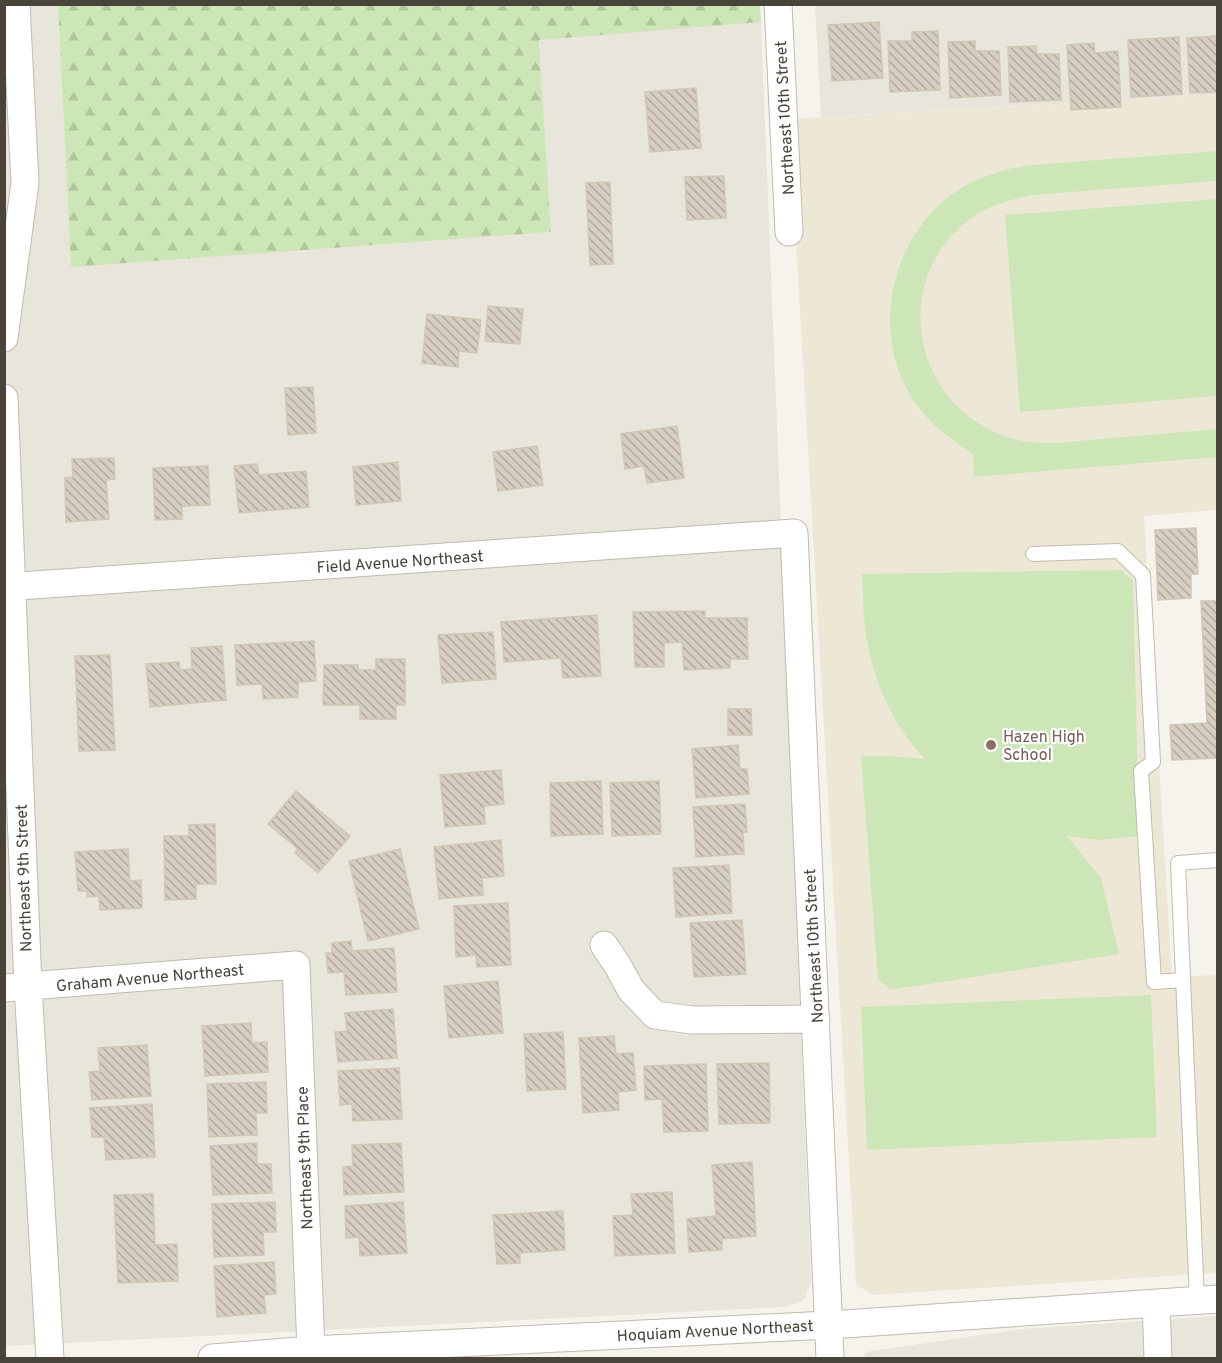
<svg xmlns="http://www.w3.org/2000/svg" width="1222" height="1363" font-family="Overpass,sans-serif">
	<defs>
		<pattern id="forest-firs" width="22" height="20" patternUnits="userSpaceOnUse" patternTransform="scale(1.5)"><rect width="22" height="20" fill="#cde6b7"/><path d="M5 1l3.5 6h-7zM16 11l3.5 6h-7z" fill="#b2c69e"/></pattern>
		<pattern id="building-back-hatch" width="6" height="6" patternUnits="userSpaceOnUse" patternTransform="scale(1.5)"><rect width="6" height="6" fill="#d6cfc1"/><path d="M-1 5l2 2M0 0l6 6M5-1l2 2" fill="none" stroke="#b0aa9e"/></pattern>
	</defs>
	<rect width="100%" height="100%" fill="#f5f3eb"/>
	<path fill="#e8e5da" d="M 5,5 L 58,5 L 71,266 L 551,232 L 539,39 L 761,22 L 811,1282 L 803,1301 L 784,1307 L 5,1346 Z
		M 815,5 L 1217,5 L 1217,95 L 821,117 Z
		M 1217,1316 L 1217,1358 L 862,1358 L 866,1352 L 1022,1329 Z"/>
	<path fill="#ede8d6" d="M 1217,95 L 1217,510 L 1144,516 L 1172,977 L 1217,975 L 1217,1273 L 872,1295 L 856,1284 L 789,119 Z"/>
	<path fill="#cde6b7" d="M 1217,151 L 1217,181 L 1032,195 C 1008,200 985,206 965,223 C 889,286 915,406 1007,437 C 1023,443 1040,443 1056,443 L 1217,429 L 1217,457 L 974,477 L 973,454 C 955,441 938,431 924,414 C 869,351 884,249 947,198 C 972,178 1000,170 1031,165 Z
		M 1217,199 L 1217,396 L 1020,412 L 1005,215 Z
		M 1121,570 L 1133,580 L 1139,836 L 1099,840 L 1067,836 L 1101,878 L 1119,954 L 890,990 L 878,979 L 861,756 L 888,756 L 925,759 C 893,726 873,680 866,635 C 863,615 863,594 862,574 Z
		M 1151,995 L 1157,1137 L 867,1150 L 861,1007 Z"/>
	<path fill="url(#forest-firs)" d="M 760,5 L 761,22 L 539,40 L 551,232 L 71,267 L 58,5 Z"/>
	<path fill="url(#building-back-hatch)" stroke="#d0c8b5" stroke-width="1.5" d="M 879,22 L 883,78 L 832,81 L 828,25 Z
		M 938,31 L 940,90 L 890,92 L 888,41 L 912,41 L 912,32 Z
		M 1216,36 L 1218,92 L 1190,93 L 1187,38 Z
		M 1179,37 L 1182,94 L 1131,97 L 1128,40 Z
		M 975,41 L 975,51 L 999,51 L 1001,95 L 950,98 L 948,42 Z
		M 1094,43 L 1095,53 L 1118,51 L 1121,107 L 1071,110 L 1067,45 Z
		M 1036,46 L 1037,54 L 1059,54 L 1061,100 L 1010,102 L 1008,47 Z
		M 696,88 L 701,148 L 650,152 L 645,92 Z
		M 724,176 L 726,218 L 687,220 L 685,177 Z
		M 610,182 L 613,264 L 590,265 L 586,183 Z
		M 488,306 L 523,309 L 520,344 L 485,341 Z
		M 427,314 L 481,320 L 477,353 L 459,351 L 458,367 L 422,363 Z
		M 313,387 L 316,433 L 288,435 L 285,388 Z
		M 677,426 L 684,478 L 647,483 L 644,466 L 625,469 L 621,434 Z
		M 537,446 L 543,485 L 498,491 L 493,452 Z
		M 114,458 L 115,479 L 106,480 L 109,519 L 66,522 L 65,478 L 73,477 L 72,459 Z
		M 398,462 L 401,501 L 356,505 L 353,467 Z
		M 257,464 L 259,475 L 306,471 L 309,507 L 239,513 L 234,466 Z
		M 208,466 L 210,505 L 182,506 L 182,519 L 155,520 L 153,468 Z
		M 1196,528 L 1198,574 L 1191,574 L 1191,598 L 1158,600 L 1155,530 Z
		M 1201,601 L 1218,601 L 1218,758 L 1172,760 L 1170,725 L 1207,723 Z
		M 705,611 L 705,618 L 747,618 L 748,659 L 730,659 L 730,668 L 684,670 L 682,642 L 664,643 L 664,667 L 635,667 L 633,612 Z
		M 597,615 L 601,676 L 563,678 L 561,658 L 504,662 L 501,622 Z
		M 493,632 L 496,679 L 442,683 L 438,635 Z
		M 314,641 L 316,681 L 298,682 L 298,697 L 263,699 L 262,684 L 237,685 L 235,645 Z
		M 222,646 L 226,700 L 150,707 L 146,664 L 179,662 L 180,670 L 192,669 L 191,648 Z
		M 110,655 L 115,750 L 79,751 L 75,656 Z
		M 376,659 L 405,659 L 405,705 L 396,705 L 396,719 L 360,719 L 360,705 L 323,705 L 324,665 L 358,665 L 358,670 L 376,670 Z
		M 728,709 L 751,709 L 752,735 L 728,735 Z
		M 738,745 L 740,769 L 747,769 L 749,794 L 696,798 L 692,749 Z
		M 501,770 L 504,804 L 484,806 L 485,824 L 445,827 L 440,775 Z
		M 601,781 L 603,834 L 551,836 L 550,783 Z
		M 659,781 L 661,834 L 612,836 L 610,783 Z
		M 296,791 L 350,836 L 318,873 L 295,853 L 298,849 L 268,824 Z
		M 745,804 L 747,832 L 743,832 L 744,854 L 696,857 L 693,807 Z
		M 215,824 L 216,884 L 196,884 L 196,899 L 165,900 L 164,836 L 189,836 L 189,825 Z
		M 501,840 L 504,876 L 482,878 L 483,895 L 439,899 L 434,847 Z
		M 128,849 L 130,881 L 141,880 L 142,908 L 100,910 L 99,896 L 87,897 L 87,891 L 78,891 L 75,852 Z
		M 400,849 L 419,929 L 368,941 L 349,861 Z
		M 729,865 L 732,913 L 676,917 L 673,868 Z
		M 508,903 L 511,965 L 477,967 L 476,955 L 456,957 L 454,906 Z
		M 742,920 L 746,974 L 694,977 L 690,923 Z
		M 351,941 L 352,951 L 394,948 L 397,992 L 346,995 L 344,972 L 328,973 L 326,953 L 332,953 L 332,943 Z
		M 498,981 L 503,1033 L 449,1038 L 444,986 Z
		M 393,1009 L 397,1058 L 338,1062 L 335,1032 L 347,1031 L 345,1013 Z
		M 251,1023 L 252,1043 L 267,1042 L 268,1072 L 205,1076 L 202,1026 Z
		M 563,1032 L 566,1089 L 527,1091 L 524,1034 Z
		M 614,1036 L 616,1054 L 633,1053 L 636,1090 L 618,1092 L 619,1110 L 583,1113 L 579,1038 Z
		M 147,1045 L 151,1096 L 92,1100 L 89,1072 L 100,1071 L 98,1048 Z
		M 769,1063 L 770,1123 L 719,1124 L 717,1064 Z
		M 706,1064 L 708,1131 L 664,1132 L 662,1099 L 645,1100 L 644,1066 Z
		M 399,1068 L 402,1119 L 353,1121 L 352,1104 L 340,1105 L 338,1071 Z
		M 266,1082 L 267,1113 L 256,1113 L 257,1135 L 209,1137 L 207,1084 Z
		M 152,1104 L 155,1157 L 106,1160 L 104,1137 L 92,1137 L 90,1108 Z
		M 257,1143 L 257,1164 L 271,1164 L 272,1193 L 213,1195 L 210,1146 Z
		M 401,1143 L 404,1192 L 344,1195 L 343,1167 L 353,1166 L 352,1145 Z
		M 752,1162 L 756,1236 L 722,1239 L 722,1250 L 689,1252 L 687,1219 L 716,1216 L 712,1165 Z
		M 672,1192 L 675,1253 L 615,1256 L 613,1216 L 633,1215 L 631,1194 Z
		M 153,1194 L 155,1245 L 177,1244 L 178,1281 L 118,1283 L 114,1195 Z
		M 275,1202 L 276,1232 L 263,1232 L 264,1255 L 214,1257 L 212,1204 Z
		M 403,1202 L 407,1253 L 360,1256 L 359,1237 L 346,1238 L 345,1206 Z
		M 563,1211 L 565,1250 L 520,1253 L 520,1263 L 497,1264 L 493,1215 Z
		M 274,1262 L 276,1294 L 264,1295 L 266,1313 L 217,1317 L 214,1266 Z"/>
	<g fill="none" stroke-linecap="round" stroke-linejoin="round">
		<g stroke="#c0bbae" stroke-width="16">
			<path id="service" d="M 1033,554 L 1118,551 L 1143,575 L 1153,762 L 1141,771 L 1154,982 L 1183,980
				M 1197,1300 L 1178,863 L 1218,860"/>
		</g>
		<g stroke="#c0bbae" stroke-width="29">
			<path id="minor" d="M 778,4 L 789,232
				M 4,338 L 25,183 L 16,4
				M 4,398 L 28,986 L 50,1358
				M 4,587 L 794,533 L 830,1358
				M 604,945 L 618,966 L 631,990 L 655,1015 L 692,1020 L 816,1019
				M 4,988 L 296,965 L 311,1350
				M 1156,1303 L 1158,1358
				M 212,1358 L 311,1350 L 829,1325 L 1218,1299"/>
		</g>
		<use href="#service" stroke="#fff" stroke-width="14"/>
		<use href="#minor" stroke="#fff" stroke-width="27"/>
	</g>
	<circle fill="#8d6e63" stroke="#fff" stroke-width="2" cx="991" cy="745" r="6"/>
	<g text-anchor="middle" stroke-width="4.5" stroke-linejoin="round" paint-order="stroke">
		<g font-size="16" fill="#494439" stroke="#fff">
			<text transform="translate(784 118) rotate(-93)" y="6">Northeast 10th Street</text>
			<text transform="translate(400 561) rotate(-4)" y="6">Field Avenue Northeast</text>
			<text transform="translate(23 878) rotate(-92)" y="6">Northeast 9th Street</text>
			<text transform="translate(813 946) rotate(-93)" y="6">Northeast 10th Street</text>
			<text transform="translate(150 977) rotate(-5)" y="6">Graham Avenue Northeast</text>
			<text transform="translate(304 1158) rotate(-92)" y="6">Northeast 9th Place</text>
			<text transform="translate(715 1330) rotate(-3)" y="6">Hoquiam Avenue Northeast</text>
		</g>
		<g font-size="16" fill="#785e54" stroke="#fff" text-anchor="start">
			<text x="1003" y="742">Hazen High<tspan x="1003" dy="18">School</tspan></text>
		</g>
	</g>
	<rect width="1222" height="1363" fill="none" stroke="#494439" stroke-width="12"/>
</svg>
